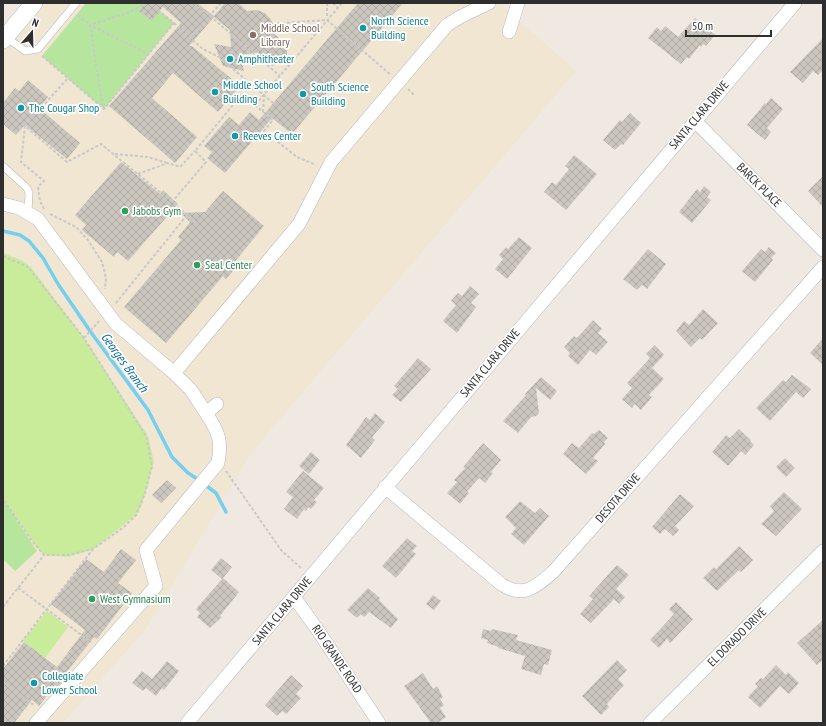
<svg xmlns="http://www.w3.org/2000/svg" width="826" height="726" font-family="'PT Sans Narrow',sans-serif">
	<defs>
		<pattern id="building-cross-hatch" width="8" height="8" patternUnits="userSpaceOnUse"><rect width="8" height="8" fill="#cbc7bf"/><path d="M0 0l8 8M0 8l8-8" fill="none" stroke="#afaba4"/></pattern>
	</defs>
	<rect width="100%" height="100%" fill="#efe9e1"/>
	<path fill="#f0e6d1" d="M 37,3 L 507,3 L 504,7 L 576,71 L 252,452 L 146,629 L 63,723 L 3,723 L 3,42 Z"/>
	<path fill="#b6e59e" d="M 86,3 L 150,3 L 174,23 L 104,109 L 42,56 Z
		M 3,499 L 37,551 L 15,571 L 3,559 Z"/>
	<path fill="#c9ec9a" d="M 3,253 L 21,260 L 30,266 L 84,338 L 148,436 L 154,462 L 141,507 L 136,515 L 93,549 L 69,557 L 44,555 L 32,541 L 3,499 Z
		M 47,611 L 68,627 L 45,658 L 23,641 Z"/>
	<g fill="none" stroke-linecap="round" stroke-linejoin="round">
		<path stroke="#75cff0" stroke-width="3.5" d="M 3,231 L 20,235 L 29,241 L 43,258 L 58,284 L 90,331 L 148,410 L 172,457 L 188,473 L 199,480
			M 204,484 L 216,493 L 226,512"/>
	</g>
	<path fill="url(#building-cross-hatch)" d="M 145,3 L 197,3 L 214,16 L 225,3 L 238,3 L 247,11 L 257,10 L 265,13 L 272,21 L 272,32 L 287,45 L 287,55 L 284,60 L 272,66 L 257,53 L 240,55 L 244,71 L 223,66 L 214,44 L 231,47 L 230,30 L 214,17 L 189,46 L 192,46 L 240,86 L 218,112 L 173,73 L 152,98 L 197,137 L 175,163 L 109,106 L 181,23 L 163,7 L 152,21 L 139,11 Z
		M 358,3 L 403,3 L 292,134 L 272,118 L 225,173 L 207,158 L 212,152 L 204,146 L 229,117 L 239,125 L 250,112 L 259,120 Z
		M 695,18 L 715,35 L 706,46 L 703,44 L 701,47 L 700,45 L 689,59 L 687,57 L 681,64 L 648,38 L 657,27 L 661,31 L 665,26 L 678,37 Z
		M 823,38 L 823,70 L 818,75 L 813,71 L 803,83 L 790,72 Z
		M 28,80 L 48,97 L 39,108 L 80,143 L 67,159 L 25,125 L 16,135 L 3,124 L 3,103 L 15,88 L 19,91 Z
		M 771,98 L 783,109 L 767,128 L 771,132 L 765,140 L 747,125 L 765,103 L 766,104 Z
		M 630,113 L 641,123 L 623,145 L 621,144 L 615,150 L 603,140 L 620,120 L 622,122 Z
		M 574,155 L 597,174 L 566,210 L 544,192 L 552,182 L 556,185 L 569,169 L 565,166 Z
		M 121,162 L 160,194 L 163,190 L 178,204 L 128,261 L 117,252 L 114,257 L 82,230 L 86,225 L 75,215 Z
		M 823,176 L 823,207 L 808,191 Z
		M 704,186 L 711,192 L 707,197 L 711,200 L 692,223 L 679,212 L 697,189 L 700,192 Z
		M 223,191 L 264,226 L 233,264 L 236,267 L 226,279 L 223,276 L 166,343 L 124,307 L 181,240 L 178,237 L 190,222 L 181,213 L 205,212 Z
		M 519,237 L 532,248 L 507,279 L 495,269 L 503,259 L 499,255 L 506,247 L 508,249 Z
		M 769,247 L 776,253 L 771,258 L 773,260 L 755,282 L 742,271 L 761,249 L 765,252 Z
		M 648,249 L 666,264 L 647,289 L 642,285 L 637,290 L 623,279 Z
		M 470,286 L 479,294 L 471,303 L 476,307 L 457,333 L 443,321 L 456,305 L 451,301 L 458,293 L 462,296 Z
		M 703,309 L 718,323 L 702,340 L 700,338 L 691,347 L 676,331 L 684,321 L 689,325 Z
		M 593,320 L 602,329 L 598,333 L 608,342 L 596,355 L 590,350 L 578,365 L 568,356 L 570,353 L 564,347 L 574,336 L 577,338 Z
		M 823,338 L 823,365 L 810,353 Z
		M 655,345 L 664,355 L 652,368 L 664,379 L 649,395 L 652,397 L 641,410 L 635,404 L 632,408 L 622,399 L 632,388 L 627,383 L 650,358 L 646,354 Z
		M 418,358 L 431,369 L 401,402 L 392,395 L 398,389 L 394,386 Z
		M 792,375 L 811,389 L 803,398 L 796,392 L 770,421 L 756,408 L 783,380 L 786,382 Z
		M 541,377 L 557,391 L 550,400 L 536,388 L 539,413 L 536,416 L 531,417 L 518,433 L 503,421 L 526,395 L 525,394 Z
		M 375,413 L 385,422 L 372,437 L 375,440 L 361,458 L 346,445 L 366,417 L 370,420 Z
		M 739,429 L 751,440 L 750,441 L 754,445 L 745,455 L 741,451 L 728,466 L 712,452 L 726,435 L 730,438 Z
		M 599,430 L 608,438 L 604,442 L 605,444 L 593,458 L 598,461 L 586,474 L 563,454 L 572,443 L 579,448 L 592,433 L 594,434 Z
		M 483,443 L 501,460 L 491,472 L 493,473 L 485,483 L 479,478 L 467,492 L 469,493 L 460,504 L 447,493 L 457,482 L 454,480 L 465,468 L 463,467 Z
		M 311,452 L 320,460 L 309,474 L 299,466 Z
		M 785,458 L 795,468 L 786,477 L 776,467 Z
		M 303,471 L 324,488 L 314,500 L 317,502 L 311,509 L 308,507 L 306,511 L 304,509 L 297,519 L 284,509 L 293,497 L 286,492 Z
		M 167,480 L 176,488 L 161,503 L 152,495 Z
		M 784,492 L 802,509 L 776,536 L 761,524 L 774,511 L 770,506 Z
		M 680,494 L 694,506 L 675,526 L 679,530 L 673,536 L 665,529 L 660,534 L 652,527 Z
		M 520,501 L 535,513 L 540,508 L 549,516 L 524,545 L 511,534 L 516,528 L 505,517 Z
		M 407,538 L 417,546 L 412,551 L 416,554 L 396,578 L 382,566 Z
		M 739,546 L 753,560 L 741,572 L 739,570 L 717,591 L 703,578 L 714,567 L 716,569 Z
		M 121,549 L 136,560 L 118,583 L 132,593 L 97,639 L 94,637 L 62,678 L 64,679 L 57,687 L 55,685 L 39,706 L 32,700 L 14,723 L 3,723 L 3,669 L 24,642 L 57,667 L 85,630 L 51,604 L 86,559 L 104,572 Z
		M 221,558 L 232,567 L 223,578 L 239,592 L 220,616 L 222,617 L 210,628 L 197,617 L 200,613 L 196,609 L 222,579 L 211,570 Z
		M 617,565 L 629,575 L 616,589 L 625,597 L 619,604 L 614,599 L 591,623 L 580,614 L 593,599 L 589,596 Z
		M 368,588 L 380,598 L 379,600 L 398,619 L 391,628 L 369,612 L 364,617 L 361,614 L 357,618 L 347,610 Z
		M 433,595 L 441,601 L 434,610 L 426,604 Z
		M 676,602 L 693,619 L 670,643 L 667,639 L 659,648 L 650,640 L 674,614 L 669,609 Z
		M 823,620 L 823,660 L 817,665 L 797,643 Z
		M 483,629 L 491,631 L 492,629 L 518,635 L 516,640 L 552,650 L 548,665 L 544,664 L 541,675 L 521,669 L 525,656 L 498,648 L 499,647 L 487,643 L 488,640 L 481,638 Z
		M 617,660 L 627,670 L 618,679 L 624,685 L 607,704 L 609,707 L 601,715 L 582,696 Z
		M 167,661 L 179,671 L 164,690 L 162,688 L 156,696 L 146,688 L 143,691 L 132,683 L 142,671 L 152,679 Z
		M 776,665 L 786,675 L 788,672 L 799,683 L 789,694 L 780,686 L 760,708 L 748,697 L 758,686 L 755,684 L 761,678 L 763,679 Z
		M 423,673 L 433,689 L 437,686 L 443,697 L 440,699 L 444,705 L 440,708 L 446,717 L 437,723 L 431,723 L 404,686 Z
		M 291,675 L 303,686 L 296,694 L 301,698 L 286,714 L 282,711 L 277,716 L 265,705 Z"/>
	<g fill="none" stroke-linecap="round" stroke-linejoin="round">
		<g stroke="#b4b7c1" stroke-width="8">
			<path id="service" d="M 6,37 L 25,51 L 38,49 L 76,3
				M 3,166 L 27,188 L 29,193 L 28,212"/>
		</g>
		<g stroke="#b4b7c1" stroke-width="14">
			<path id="minor" d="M 509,32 L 518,3
				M 695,121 L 823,250
				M 3,204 L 19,208 L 38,219 L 116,324 L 174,373 L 299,224 L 331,162 L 447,25 L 460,17 L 489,3
				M 174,373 L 191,390 L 206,413 L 217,404
				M 385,487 L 501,584 C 523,599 536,587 553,572 L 823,267
				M 294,597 L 319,632 L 379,723
				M 36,723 L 156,586 L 146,550 L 218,463 C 222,440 219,433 206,413
				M 187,723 L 795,3
				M 650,723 L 823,551"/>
		</g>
		<g stroke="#b4b7c1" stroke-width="18">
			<path id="tertiary" d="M 3,40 L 34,3"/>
		</g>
		<path stroke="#c9c9c9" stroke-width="2" stroke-dasharray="3 2" stroke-linecap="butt" d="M 147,3 L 127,13 L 90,25 L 148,54
			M 195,3 L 280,76
			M 221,3 L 190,38 L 203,49 L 219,57 L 273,103
			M 327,3 L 327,18
			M 333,3 L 338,8
			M 78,15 L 90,25 L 103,108
			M 174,23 L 190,38
			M 267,24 L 327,20 L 391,75
			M 42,56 L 104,109 L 174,23 L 149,3
			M 408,89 L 415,96
			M 255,105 L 273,120 L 264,131 L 297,157 L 316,165
			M 263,112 L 264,96
			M 25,126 L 68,78
			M 115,154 L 148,157 L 167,163
			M 138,174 L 168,163 L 180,167 L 195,151
			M 44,209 L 40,201 L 38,187 L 44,181 L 21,162 L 25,126 L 67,162 L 101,144 L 172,202
			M 50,214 L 76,227 L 88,240 L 102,262 L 106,278 L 105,289
			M 195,222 L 172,202 L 206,162 L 195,151 L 242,94 L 255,105 L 342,3
			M 3,256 L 28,267 L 84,338 L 146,436 L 152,466 L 145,493 L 136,515 L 124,527 L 93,549 L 68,555 L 44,555 L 32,541 L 3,499
			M 116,303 L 187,215
			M 84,338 L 99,321
			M 226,471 L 281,550 L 301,568
			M 18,588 L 91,642
			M 3,607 L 44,555
			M 3,666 L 93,549
			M 3,682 L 35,706"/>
		<use href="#service" stroke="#fff" stroke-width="7"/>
		<use href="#minor" stroke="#fff" stroke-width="13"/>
		<use href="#tertiary" stroke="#fff" stroke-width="17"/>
	</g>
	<g fill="#0f9aa8" stroke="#fff" stroke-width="1.5">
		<circle cx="363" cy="28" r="4"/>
		<circle cx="230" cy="59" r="4"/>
		<circle cx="215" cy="92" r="4"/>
		<circle cx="303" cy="94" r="4"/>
		<circle cx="21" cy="108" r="4"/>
		<circle cx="235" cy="136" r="4"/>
		<circle cx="34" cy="683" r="4"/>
	</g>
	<circle fill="#8d6e63" stroke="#fff" stroke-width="1.5" cx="253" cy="35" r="4"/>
	<g fill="#2e9e5b" stroke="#fff" stroke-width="1.5">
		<circle cx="125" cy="211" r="4"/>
		<circle cx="197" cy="265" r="4"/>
		<circle cx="92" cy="599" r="4"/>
	</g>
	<g text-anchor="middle" stroke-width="3.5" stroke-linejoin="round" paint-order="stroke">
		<g font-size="12" fill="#0d838f" stroke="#fff" text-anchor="start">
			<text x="371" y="25">North Science<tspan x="371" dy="14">Building</tspan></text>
			<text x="238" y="63">Amphitheater</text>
			<text x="223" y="89">Middle School<tspan x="223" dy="14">Building</tspan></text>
			<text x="311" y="91">South Science<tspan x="311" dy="14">Building</tspan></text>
			<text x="29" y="112">The Cougar Shop</text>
			<text x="243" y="140">Reeves Center</text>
			<text x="42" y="680">Collegiate<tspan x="42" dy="14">Lower School</tspan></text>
		</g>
		<g font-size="12" fill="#785e54" stroke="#fff" text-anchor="start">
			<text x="261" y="32">Middle School<tspan x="261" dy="14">Library</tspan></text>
		</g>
		<g font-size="12" fill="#2e2e2e" stroke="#fff">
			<text transform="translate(699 115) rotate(-50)" y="4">SANTA CLARA DRIVE</text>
			<text transform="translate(759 185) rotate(45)" y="4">BARCK PLACE</text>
			<text transform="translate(490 363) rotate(-50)" y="4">SANTA CLARA DRIVE</text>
			<text transform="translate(618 498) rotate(-49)" y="4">DESOTA DRIVE</text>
			<text transform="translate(282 611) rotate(-50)" y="4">SANTA CLARA DRIVE</text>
			<text transform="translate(737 637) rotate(-45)" y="4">EL DORADO DRIVE</text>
			<text transform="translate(337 659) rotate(56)" y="4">RIO GRANDE ROAD</text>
		</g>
		<g font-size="12" fill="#27864d" stroke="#fff" text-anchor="start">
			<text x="133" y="215">Jabobs Gym</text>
			<text x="205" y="269">Seal Center</text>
			<text x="100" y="603">West Gymnasium</text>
		</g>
		<g font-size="13" font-style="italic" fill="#0d6fa3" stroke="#fff">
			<text transform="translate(125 362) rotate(54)" y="5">Georges Branch</text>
		</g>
	</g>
	<rect width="826" height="726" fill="none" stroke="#2e2e2e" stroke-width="8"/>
	<g transform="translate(32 32) rotate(20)" stroke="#ffffff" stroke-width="3" paint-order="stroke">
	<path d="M0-3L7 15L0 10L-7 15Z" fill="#2e2e2e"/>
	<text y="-6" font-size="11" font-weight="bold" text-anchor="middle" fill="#2e2e2e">N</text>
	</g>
	<path d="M686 30v6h85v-6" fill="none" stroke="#2e2e2e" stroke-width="2"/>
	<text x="692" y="30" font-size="12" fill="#2e2e2e" stroke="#ffffff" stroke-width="3" paint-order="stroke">50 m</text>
</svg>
